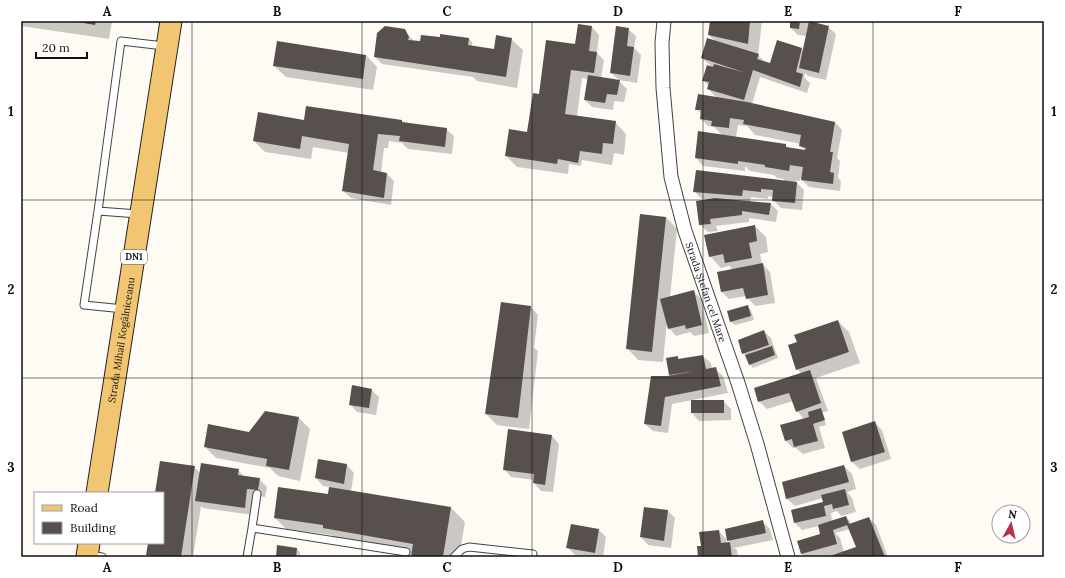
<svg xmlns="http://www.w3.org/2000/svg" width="1065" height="578" font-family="Lora,serif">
	<rect width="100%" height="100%" fill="#fefbf4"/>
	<path fill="#0003" fill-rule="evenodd" d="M 21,21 L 112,21 L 109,39 L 21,26 Z
		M 711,21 L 762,21 L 758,55 L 765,62 L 771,65 L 802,49 L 804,51 L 807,36 L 798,35 L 791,28 L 791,22 L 783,21 L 808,21 L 828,27 L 836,34 L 826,80 L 808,76 L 805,73 L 804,77 L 810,83 L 807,93 L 760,77 L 752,104 L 835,122 L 842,130 L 837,158 L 840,161 L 838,178 L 841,181 L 840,191 L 809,187 L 800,178 L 800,181 L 795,181 L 804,190 L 802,210 L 781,208 L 773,200 L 773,197 L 768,196 L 768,199 L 751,197 L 750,202 L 771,204 L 778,211 L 776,222 L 749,218 L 749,222 L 716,226 L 718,231 L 708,232 L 700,225 L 707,199 L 702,199 L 695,192 L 784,181 L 784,179 L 777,178 L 774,175 L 750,171 L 745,166 L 745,171 L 703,166 L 696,158 L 722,135 L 714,127 L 708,126 L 701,119 L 702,114 L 696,109 L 717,98 L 708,89 L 709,86 L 703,80 L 712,67 L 702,58 L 716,42 L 709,35 ZM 738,125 L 747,126 L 755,135 L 801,144 L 800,146 L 805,150 L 789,148 L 785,145 L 736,137 Z
		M 592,27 L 599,35 L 597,53 L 604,60 L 601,78 L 619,81 L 627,89 L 624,102 L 614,101 L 613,110 L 592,107 L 585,100 L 588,79 L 582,78 L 577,117 L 615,122 L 626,134 L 624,155 L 614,153 L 612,165 L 582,160 L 581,166 L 569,164 L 568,174 L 517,167 L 506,156 L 528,133 L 540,95 L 576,45 Z
		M 628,29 L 636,36 L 634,48 L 641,55 L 637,83 L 619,80 L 611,73 Z
		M 404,30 L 414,41 L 421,42 L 441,38 L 469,39 L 472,42 L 472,47 L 495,51 L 511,39 L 523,50 L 517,88 L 477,81 L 473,77 L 382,64 L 375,57 Z
		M 366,55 L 377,67 L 373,90 L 286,77 L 274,66 Z
		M 305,121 L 402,121 L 405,124 L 446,129 L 454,136 L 452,154 L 408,149 L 402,143 L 389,141 L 388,148 L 384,148 L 381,173 L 387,174 L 394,181 L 391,205 L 351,198 L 343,191 L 349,153 L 313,147 L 311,159 L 265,152 L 254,141 Z
		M 666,217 L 677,229 L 670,297 L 693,291 L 701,299 L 709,333 L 694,336 L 690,332 L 676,336 L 669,328 L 667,322 L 663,362 L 638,360 L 627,348 Z
		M 755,226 L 766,237 L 768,252 L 760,254 L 762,264 L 770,272 L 775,303 L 755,306 L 746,296 L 729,299 L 722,292 L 733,270 L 729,266 L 721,268 L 710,256 Z
		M 747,306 L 751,310 L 754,320 L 735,325 L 731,322 L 728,312 Z
		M 531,307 L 538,315 L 534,348 L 538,351 L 529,429 L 497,425 L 486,414 Z
		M 838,321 L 849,332 L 860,363 L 816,378 L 828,411 L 824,412 L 828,424 L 824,412 L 822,412 L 826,425 L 819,427 L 825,448 L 803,454 L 796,448 L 793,448 L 786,441 L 781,425 L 804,419 L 797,411 L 793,401 L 767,409 L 759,401 L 802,374 L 797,369 Z
		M 764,331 L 771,338 L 778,358 L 753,368 L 749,364 L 747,357 L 743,353 Z
		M 703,356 L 711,363 L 712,369 L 715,369 L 723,376 L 728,393 L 672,404 L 668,433 L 653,431 L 645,424 L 670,377 L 667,358 L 677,357 L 681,360 Z
		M 371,390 L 379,397 L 376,415 L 357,412 L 350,404 Z
		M 692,401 L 723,401 L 731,409 L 731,420 L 699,421 L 692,413 Z
		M 299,418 L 310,429 L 300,481 L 278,476 L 270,468 L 216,458 L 205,447 L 252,434 Z
		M 874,422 L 882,430 L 891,459 L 860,469 L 852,462 L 843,432 Z
		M 552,436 L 559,444 L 553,492 L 541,491 L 534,483 L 534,480 L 511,477 L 504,469 Z
		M 319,460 L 347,465 L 354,473 L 351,491 L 451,508 L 465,522 L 459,557 L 412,557 L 412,555 L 338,542 L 332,535 L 286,529 L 275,518 L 328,495 L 330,487 L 323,486 L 316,478 Z
		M 844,466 L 852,474 L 856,489 L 847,492 L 852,498 L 856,512 L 841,516 L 837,511 L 831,513 L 832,521 L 846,517 L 850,521 L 851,525 L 869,518 L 876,525 L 888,557 L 805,557 L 802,554 L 798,541 L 821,534 L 819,526 L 802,530 L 795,523 L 824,503 L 823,498 L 795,506 L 787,499 L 783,483 ZM 850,529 L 858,548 L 844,552 L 840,538 L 835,533 Z
		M 194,467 L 200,473 L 238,470 L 245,477 L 259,479 L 267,487 L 265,497 L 255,496 L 253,515 L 203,508 L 201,506 L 193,557 L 149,557 L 147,555 L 149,543 L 163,543 L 163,493 L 156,493 Z
		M 644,508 L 668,511 L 675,518 L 671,548 L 648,545 L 641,537 Z
		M 763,522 L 770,529 L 773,540 L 734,548 L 737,550 L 738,557 L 699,557 L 702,547 L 719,531 L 726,539 L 727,543 L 731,543 L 728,540 Z
		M 599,530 L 606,537 L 603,557 L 587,557 L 575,555 L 567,547 Z
		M 297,549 L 300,552 L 300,557 L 277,557 Z"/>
	<path fill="#58504d" d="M 72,21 L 96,21 L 95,25 Z
		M 710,21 L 750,21 L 748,44 L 708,35 Z
		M 790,21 L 800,21 L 799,29 L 790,28 Z
		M 809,21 L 829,26 L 819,73 L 799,68 Z
		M 578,24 L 592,26 L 589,51 L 597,52 L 594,73 L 571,70 L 565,114 L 616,121 L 613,144 L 603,143 L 602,154 L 580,151 L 578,163 L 558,159 L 557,164 L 505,156 L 509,129 L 527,132 L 533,93 L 539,94 L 546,40 L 575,44 Z
		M 385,26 L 405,29 L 409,37 L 408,40 L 420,41 L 421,35 L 440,37 L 440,34 L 469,38 L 468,45 L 494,49 L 496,35 L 512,38 L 506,77 L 374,57 L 377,33 Z
		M 616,26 L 629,28 L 627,46 L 634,47 L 630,76 L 610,73 Z
		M 707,38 L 759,54 L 757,59 L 770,63 L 777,40 L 802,48 L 796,72 L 803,74 L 800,87 L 753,70 L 744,100 L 707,89 L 709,82 L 702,81 L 707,65 L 713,67 L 714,64 L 746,73 L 701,58 Z
		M 277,41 L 366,55 L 363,79 L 273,66 Z
		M 588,75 L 620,80 L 617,95 L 607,94 L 605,103 L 584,100 Z
		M 698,94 L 747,102 L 835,122 L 830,152 L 833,152 L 830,172 L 834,173 L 833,184 L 801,180 L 803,167 L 790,165 L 789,171 L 765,167 L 765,165 L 738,161 L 738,164 L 695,158 L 698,131 L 786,144 L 786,147 L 805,150 L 806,148 L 799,146 L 801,135 L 743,124 L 744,120 L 730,118 L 729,128 L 711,126 L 712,121 L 700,119 L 701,110 L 695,110 Z
		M 306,106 L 402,120 L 402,122 L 447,128 L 445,147 L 399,141 L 400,136 L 378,134 L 373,170 L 387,173 L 384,198 L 342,191 L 349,144 L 302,136 L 300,149 L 253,141 L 258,112 L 304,120 Z
		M 696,170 L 797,182 L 795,203 L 772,201 L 773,190 L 761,189 L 761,192 L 743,190 L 742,196 L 693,192 Z
		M 715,198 L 771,203 L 769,215 L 742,211 L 742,215 L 710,219 L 711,224 L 699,225 L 696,201 Z
		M 640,214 L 666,217 L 652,352 L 626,349 Z
		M 755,225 L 757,241 L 749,243 L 752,258 L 725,263 L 723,254 L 709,257 L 704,235 Z
		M 763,263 L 768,295 L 746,299 L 743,288 L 721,292 L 717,272 Z
		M 694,290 L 702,325 L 686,329 L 685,325 L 668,329 L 660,299 Z
		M 501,302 L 531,306 L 518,418 L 485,414 Z
		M 748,305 L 751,316 L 730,322 L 727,311 Z
		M 838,320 L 849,352 L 796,370 L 788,345 L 797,342 L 794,335 Z
		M 764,330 L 769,345 L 742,354 L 738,340 Z
		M 772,346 L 775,355 L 749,365 L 745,355 Z
		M 703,355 L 706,369 L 716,367 L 721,386 L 665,397 L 661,426 L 644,424 L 651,376 L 667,376 L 695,371 L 669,375 L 666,358 L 678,356 L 678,359 Z
		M 810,370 L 821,403 L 796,412 L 789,393 L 758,402 L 754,388 Z
		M 352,385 L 372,389 L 369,408 L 349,405 Z
		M 691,400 L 724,400 L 724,413 L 691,413 Z
		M 821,408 L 825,420 L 813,424 L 818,441 L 794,447 L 792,439 L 785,441 L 780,425 L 809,417 L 808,412 Z
		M 265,411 L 299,417 L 289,470 L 266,466 L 267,459 L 204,447 L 208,424 L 249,432 Z
		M 875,421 L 885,452 L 851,462 L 842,432 Z
		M 508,429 L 552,435 L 545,485 L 533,483 L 534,474 L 503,470 Z
		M 318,459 L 347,464 L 344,484 L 315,478 Z
		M 160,461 L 195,466 L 181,557 L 158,557 L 146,555 L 148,543 L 163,543 L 163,493 L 155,493 Z
		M 201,463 L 239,469 L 238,475 L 260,478 L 258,490 L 247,489 L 245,508 L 195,501 Z
		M 844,465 L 849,482 L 786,499 L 782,482 Z
		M 278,487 L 328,494 L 329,487 L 451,507 L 443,557 L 411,557 L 413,544 L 323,528 L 323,525 L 274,518 Z
		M 845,489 L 849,505 L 833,509 L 832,504 L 824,506 L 826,516 L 794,523 L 791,510 L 823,502 L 821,495 Z
		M 644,507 L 668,510 L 664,541 L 640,537 Z
		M 846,516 L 849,524 L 869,517 L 885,557 L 827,557 L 856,547 L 847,525 L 833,530 L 837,544 L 801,554 L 797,541 L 820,534 L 818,525 Z
		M 763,520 L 766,533 L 727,541 L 725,529 Z
		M 571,524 L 599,529 L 595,553 L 566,548 Z
		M 719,530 L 721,543 L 730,542 L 732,557 L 698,557 L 697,546 L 701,546 L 699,532 Z
		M 277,545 L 297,548 L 296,557 L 276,557 Z"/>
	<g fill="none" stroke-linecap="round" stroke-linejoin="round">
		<g stroke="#434343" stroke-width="9">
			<path id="lane" d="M 98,211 L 84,305 L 124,309
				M 138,214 L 98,211 L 121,41 L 164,46
				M 252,528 L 257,494
				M 89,555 L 102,557
				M 247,557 L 252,528 L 406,552
				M 454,557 L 462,549 L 469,547 L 533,554"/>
		</g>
		<g stroke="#434343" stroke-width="15">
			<g id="street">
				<path id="s1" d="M 664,21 L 662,43 L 663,88 L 671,177 L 685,231 L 738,383 L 757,444 L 788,557"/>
			</g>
		</g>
		<g stroke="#212121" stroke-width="23">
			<g id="primary">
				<path id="s2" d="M 97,493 L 171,21"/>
				<path d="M 87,557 L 89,543"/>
			</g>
		</g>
		<use href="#lane" stroke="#fff" stroke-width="7"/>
		<use href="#street" stroke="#fff" stroke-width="13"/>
		<use href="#primary" stroke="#f1c571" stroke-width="21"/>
	</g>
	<path fill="none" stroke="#101010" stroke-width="1" stroke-opacity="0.55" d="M 192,21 L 192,557M 362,21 L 362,557M 532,21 L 532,557M 703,21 L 703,557M 873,21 L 873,557M 21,200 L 1044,200M 21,378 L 1044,378"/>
	<g text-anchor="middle" stroke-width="4" stroke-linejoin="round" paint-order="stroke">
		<rect fill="#fff" stroke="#585858" stroke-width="1" x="121" y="250" width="26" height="14" rx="3"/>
		<g font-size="9" font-weight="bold" fill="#101010">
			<text x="134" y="260">DN1</text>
		</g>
		<g font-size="10" fill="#101010" stroke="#fff">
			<text dy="4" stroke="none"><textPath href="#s1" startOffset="277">Strada Ștefan cel Mare</textPath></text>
			<text dy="4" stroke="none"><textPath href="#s2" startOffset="155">Strada Mihail Kogălniceanu</textPath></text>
		</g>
	</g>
	<rect width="1065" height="578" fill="none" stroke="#ffffff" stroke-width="44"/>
	<rect x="34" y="492" width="130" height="52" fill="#ffffff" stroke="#9f9f9f"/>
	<rect x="42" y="505" width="20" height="6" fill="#f1c571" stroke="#9f9f9f"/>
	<text x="70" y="512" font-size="12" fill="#101010">Road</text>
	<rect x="42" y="522" width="20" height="12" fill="#58504d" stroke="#9f9f9f"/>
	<text x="70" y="532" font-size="12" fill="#101010">Building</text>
	<g transform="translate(1011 524) rotate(8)"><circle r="19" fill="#ffffff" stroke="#9f9f9f"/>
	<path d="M0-3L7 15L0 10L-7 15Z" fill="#b92f43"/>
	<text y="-6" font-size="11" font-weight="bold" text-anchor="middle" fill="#101010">N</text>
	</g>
	<path d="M36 52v6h51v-6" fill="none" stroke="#101010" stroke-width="2"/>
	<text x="42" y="52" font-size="12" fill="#101010" stroke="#ffffff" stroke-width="3" paint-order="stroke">20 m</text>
	<rect x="22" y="22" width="1021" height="534" fill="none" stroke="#101010" stroke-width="1.5"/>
	<g font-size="13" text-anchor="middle" font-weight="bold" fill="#101010">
		<text x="107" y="16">A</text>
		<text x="277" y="16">B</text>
		<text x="447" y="16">C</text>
		<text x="618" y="16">D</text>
		<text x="788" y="16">E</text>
		<text x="958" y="16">F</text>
		<text x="11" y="116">1</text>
		<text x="1054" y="116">1</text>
		<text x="11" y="294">2</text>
		<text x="1054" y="294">2</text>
		<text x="11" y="472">3</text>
		<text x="1054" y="472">3</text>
		<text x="107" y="572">A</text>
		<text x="277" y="572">B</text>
		<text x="447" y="572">C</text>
		<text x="618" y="572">D</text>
		<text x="788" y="572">E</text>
		<text x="958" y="572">F</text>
	</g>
</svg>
